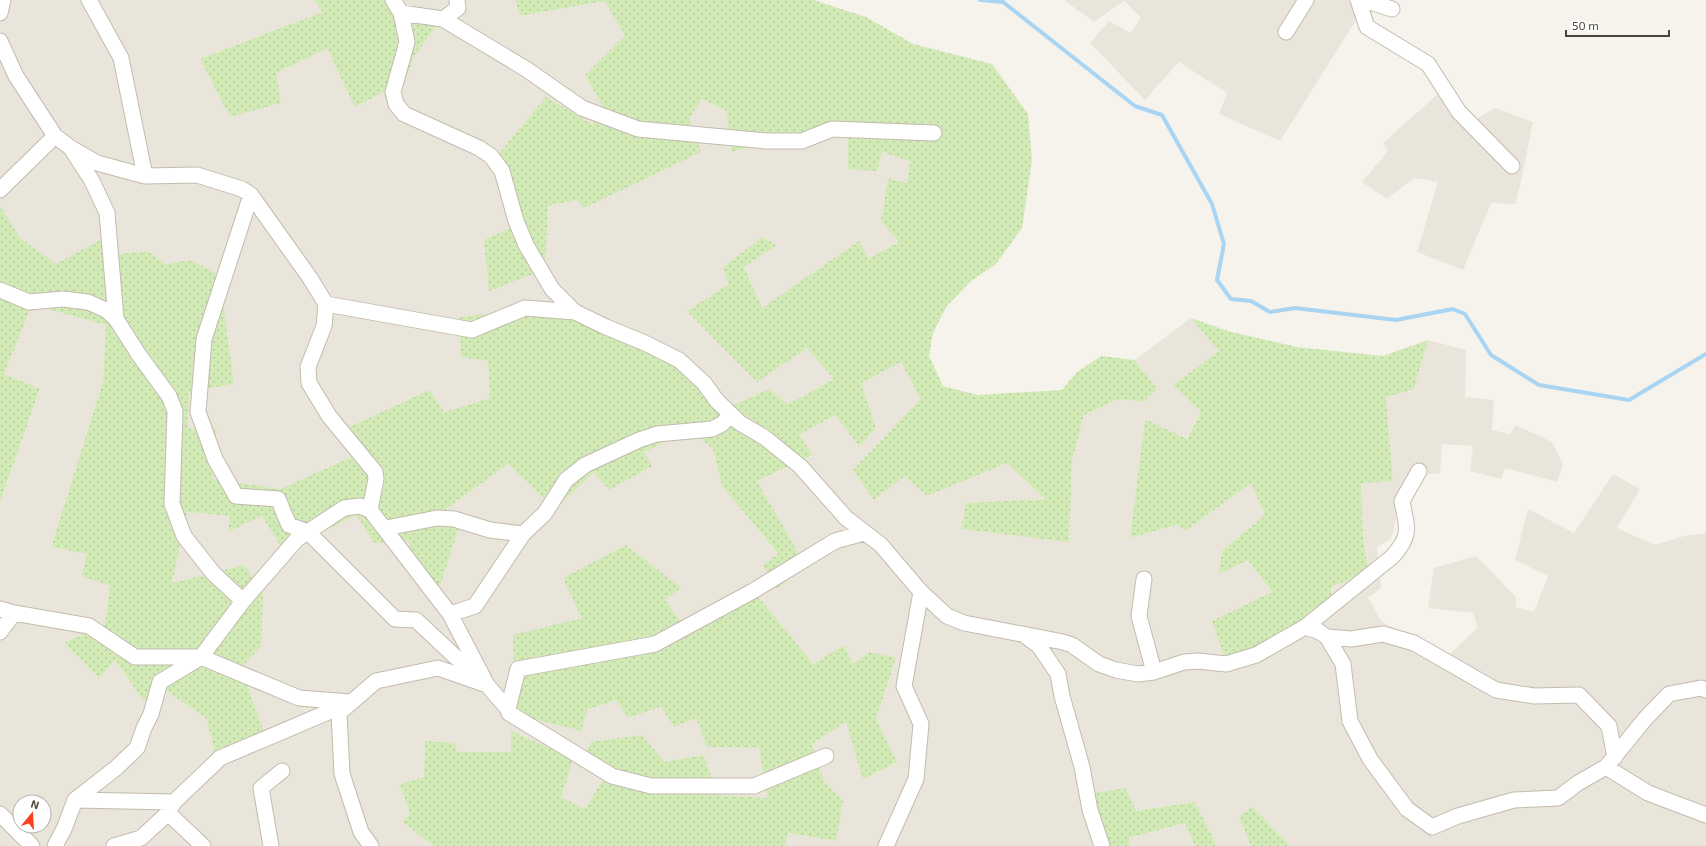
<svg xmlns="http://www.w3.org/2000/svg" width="1706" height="846" font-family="'Exo 2',sans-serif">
	<defs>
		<pattern id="grass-dots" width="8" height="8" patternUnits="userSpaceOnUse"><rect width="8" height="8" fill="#d2eab5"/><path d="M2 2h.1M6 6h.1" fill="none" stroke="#b6ca9c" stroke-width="1.8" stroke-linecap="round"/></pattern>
	</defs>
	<rect width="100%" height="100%" fill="#f6f3ec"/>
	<path fill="#eae5da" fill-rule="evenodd" d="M 0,0 L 314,0 L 324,12 L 200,59 L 275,73 L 327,48 L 404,81 L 415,55 L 437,25 L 407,11 L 402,0 L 515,0 L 520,16 L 606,1 L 625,37 L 606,111 L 592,124 L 487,168 L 506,178 L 545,269 L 548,206 L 577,200 L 689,119 L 702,99 L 727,111 L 810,133 L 848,131 L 882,152 L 910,160 L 907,183 L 888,178 L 881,220 L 899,242 L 868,259 L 859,242 L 762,309 L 744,267 L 777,245 L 762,237 L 729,284 L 687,311 L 807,348 L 835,378 L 788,404 L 769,389 L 727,408 L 488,360 L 490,398 L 444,412 L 430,390 L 364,452 L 280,489 L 213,479 L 217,430 L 188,429 L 189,392 L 233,384 L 190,260 L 166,264 L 147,251 L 120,254 L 104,238 L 56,265 L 19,238 L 0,206 Z
		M 1064,0 L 1353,0 L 1361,12 L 1280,141 L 1219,114 L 1227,93 L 1179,62 L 1145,100 L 1090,43 L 1109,21 L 1131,33 L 1141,17 L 1124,1 L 1094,22 Z
		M 1448,85 L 1476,119 L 1495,108 L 1533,122 L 1516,204 L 1491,203 L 1463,270 L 1417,252 L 1438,182 L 1414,178 L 1387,199 L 1362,182 L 1388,151 L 1383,143 Z
		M 32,305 L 106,325 L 103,382 L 51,547 L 87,554 L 81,576 L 110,586 L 105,624 L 64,643 L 99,678 L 115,660 L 143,700 L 164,689 L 207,719 L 216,758 L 241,668 L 244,565 L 172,583 L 187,512 L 230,516 L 228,532 L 262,516 L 284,552 L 356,515 L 374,543 L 409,541 L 416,576 L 446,509 L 508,464 L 555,509 L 595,471 L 608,489 L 652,466 L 644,452 L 691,430 L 713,449 L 722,486 L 778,555 L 806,566 L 757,481 L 813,456 L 799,435 L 835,415 L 859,446 L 876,429 L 860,383 L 901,362 L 922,399 L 853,470 L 874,500 L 905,476 L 927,496 L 1007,463 L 1045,499 L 966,503 L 1069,542 L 1072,461 L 1084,415 L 1118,399 L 1144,402 L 1157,389 L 1135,360 L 1191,318 L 1220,351 L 1173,385 L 1201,412 L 1186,439 L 1145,419 L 1130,538 L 1176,525 L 1185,531 L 1251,483 L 1265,515 L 1222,551 L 1218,573 L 1248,560 L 1272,593 L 1212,621 L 1330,587 L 1368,571 L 1363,536 L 1361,483 L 1393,480 L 1386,396 L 1414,389 L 1428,340 L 1466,350 L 1465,397 L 1494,400 L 1492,430 L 1510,434 L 1516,425 L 1552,442 L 1563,464 L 1557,482 L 1505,468 L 1501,479 L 1470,471 L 1473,446 L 1442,444 L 1440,473 L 1406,478 L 1391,539 L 1377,547 L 1381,588 L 1368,598 L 1382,622 L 1448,656 L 1477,628 L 1474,613 L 1428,608 L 1434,568 L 1476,556 L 1516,597 L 1516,607 L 1534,612 L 1548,576 L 1515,560 L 1528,509 L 1574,533 L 1613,474 L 1640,489 L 1617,528 L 1654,545 L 1684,536 L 1706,533 L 1706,846 L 1290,846 L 1252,806 L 1239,817 L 1251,846 L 1217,846 L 1195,802 L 1136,811 L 1097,846 L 785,846 L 788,833 L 835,841 L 843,800 L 824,781 L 812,744 L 846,722 L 897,762 L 876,719 L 896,658 L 853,664 L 844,645 L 813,664 L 756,595 L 688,632 L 665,600 L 681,588 L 583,618 L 587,710 L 617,700 L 628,718 L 661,707 L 696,718 L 707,747 L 759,748 L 767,798 L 717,795 L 704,756 L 604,778 L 585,810 L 561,797 L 511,731 L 511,752 L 457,752 L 425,741 L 424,777 L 399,784 L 410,814 L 402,822 L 434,846 L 0,846 L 0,502 L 40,390 L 4,374 ZM 20,802 L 44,802 L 44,826 L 20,826 Z
		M 1186,823 L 1195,846 L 1130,846 L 1129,838 Z"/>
	<path fill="url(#grass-dots)" d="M 314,0 L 402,0 L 407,11 L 437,25 L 415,55 L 405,81 L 355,107 L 327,48 L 276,73 L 281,103 L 230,117 L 200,59 L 323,12 Z
		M 515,0 L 813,0 L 866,17 L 913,44 L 992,64 L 1028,114 L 1032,160 L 1022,228 L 996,264 L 971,281 L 946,307 L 933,333 L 929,356 L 943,386 L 977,395 L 1062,390 L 1077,372 L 1101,356 L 1135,360 L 1157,389 L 1144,402 L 1118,399 L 1084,415 L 1072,461 L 1069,542 L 961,529 L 966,503 L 1045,499 L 1007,463 L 927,496 L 905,476 L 874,500 L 853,470 L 921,399 L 901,362 L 861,383 L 876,429 L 859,446 L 835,415 L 799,435 L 813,455 L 757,481 L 806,566 L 776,589 L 763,565 L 778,554 L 722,486 L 713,449 L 691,430 L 644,452 L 652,466 L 609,490 L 594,472 L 555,509 L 508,464 L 446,509 L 458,529 L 440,586 L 416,576 L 409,541 L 374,543 L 356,515 L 284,552 L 262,516 L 228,532 L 230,516 L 187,512 L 172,583 L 244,565 L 263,593 L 261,646 L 241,668 L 266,738 L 216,758 L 207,719 L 164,689 L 143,700 L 115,660 L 99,678 L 64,643 L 105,624 L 110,586 L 81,576 L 87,554 L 51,547 L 103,382 L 106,325 L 32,305 L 4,374 L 40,389 L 0,502 L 0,206 L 20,238 L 56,264 L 104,238 L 120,254 L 147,251 L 166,264 L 190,260 L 219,275 L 234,384 L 189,392 L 188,429 L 217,430 L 213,479 L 280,489 L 363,452 L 345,429 L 430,390 L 444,412 L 490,398 L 488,361 L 461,357 L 459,317 L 552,307 L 678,353 L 727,408 L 769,389 L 788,404 L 834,379 L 807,348 L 757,382 L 687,311 L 729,284 L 722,268 L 762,237 L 777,245 L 744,267 L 762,308 L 859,241 L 868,259 L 899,242 L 881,221 L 888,178 L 907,183 L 910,161 L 882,152 L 877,171 L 848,169 L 848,131 L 810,133 L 731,152 L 727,111 L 702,99 L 689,119 L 701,152 L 584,208 L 577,200 L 548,206 L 545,269 L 489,291 L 484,240 L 525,221 L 506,178 L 487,168 L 546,97 L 592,124 L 606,112 L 585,75 L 625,36 L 605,1 L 520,16 Z
		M 1191,318 L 1231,332 L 1297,347 L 1383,356 L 1428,340 L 1414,389 L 1386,397 L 1393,481 L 1361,483 L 1363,536 L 1368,571 L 1331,587 L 1333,609 L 1228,668 L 1212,621 L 1272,592 L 1248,560 L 1218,574 L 1222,551 L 1265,515 L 1251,483 L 1185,531 L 1176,525 L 1130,538 L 1145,419 L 1187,439 L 1201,412 L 1173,385 L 1219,351 Z
		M 626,545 L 681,588 L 665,600 L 688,632 L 756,594 L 813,664 L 844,645 L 853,664 L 870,652 L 896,658 L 876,719 L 897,762 L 863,779 L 846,722 L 812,744 L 824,781 L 843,800 L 836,841 L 788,833 L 785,846 L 434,846 L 402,822 L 410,814 L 399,784 L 424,777 L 425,741 L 454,743 L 457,752 L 511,752 L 511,731 L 573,759 L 561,797 L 585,809 L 604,778 L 580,765 L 591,742 L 641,735 L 665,762 L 704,755 L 717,795 L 767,798 L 759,748 L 707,747 L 696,718 L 674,727 L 661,707 L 628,718 L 616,700 L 587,710 L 581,731 L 515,714 L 513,635 L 582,618 L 563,578 Z
		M 1125,788 L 1136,811 L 1195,802 L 1217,846 L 1195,846 L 1185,823 L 1129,838 L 1130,846 L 1097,846 L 1095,793 Z
		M 1252,806 L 1290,846 L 1251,846 L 1239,817 Z"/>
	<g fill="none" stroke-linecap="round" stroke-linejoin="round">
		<path stroke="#a9d4f2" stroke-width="4" d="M 980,0 L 1003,2 L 1135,106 L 1162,115 L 1212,204 L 1224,244 L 1217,280 L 1231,299 L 1251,301 L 1270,312 L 1295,308 L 1396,320 L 1453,309 L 1465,314 L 1491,355 L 1539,385 L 1629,400 L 1706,354"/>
		<g stroke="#c2bbae" stroke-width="17">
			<path id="street" d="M 89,0 L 121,58 L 145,176
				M 393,0 L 401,13 L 407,42 L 393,92 L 396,104 L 404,114 L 479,148 L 491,156 L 502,171 L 516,221 L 526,245 L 552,289 L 575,312 L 606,327 L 645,343 L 679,360 L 704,383 L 717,401 L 740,423 L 764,437 L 800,466 L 846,518 L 881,545 L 921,592 L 947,616 L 964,623 L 1063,642 L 1072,645 L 1099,664 L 1116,670 L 1138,674 L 1154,672 L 1184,662 L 1198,661 L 1226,664 L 1256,655 L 1305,627 L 1392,557 C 1412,535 1407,528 1402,501 L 1419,471
				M 1358,0 L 1367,27 L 1428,64 L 1459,112 L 1512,166
				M 1363,0 L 1392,9
				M 0,13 L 3,0
				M 401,13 L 443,19 L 526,69 L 582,108 L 638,129 L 766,141 L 802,141 L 832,129 L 934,133
				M 443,19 L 458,8 L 457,0
				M 1286,32 L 1306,0
				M 0,41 L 16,76 L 55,136 L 71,148 L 97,163 L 145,176 L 197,175 L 242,189 L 251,195 L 310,278 L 326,304 L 324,326 L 308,367 L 309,383 L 329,416 L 375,472 L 376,479 L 370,510 L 450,614 L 487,685
				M 72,150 L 92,181 L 107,213 L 116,319
				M 0,190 L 55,136
				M 251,195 L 204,339 L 198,412 L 215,459 L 236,496 L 278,499 L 289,525 L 308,532 L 395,619 L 416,620 L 478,678
				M 0,290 L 29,302 L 63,299 L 88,302 L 106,310 L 116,319 L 139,355 L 169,396 L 175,411 L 172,504 L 184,536 L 213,573 L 243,601
				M 326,304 L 472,330 L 525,308 L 575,312
				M 386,528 L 437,518 L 454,519 L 490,530 L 523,534
				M 1144,579 L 1139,616 L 1154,672
				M 0,609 L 14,613 L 89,626 L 135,657 L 201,657 L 299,698 L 350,702
				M 450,614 L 475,606 L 523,534 L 545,513 L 566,480 L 585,465 L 639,440 L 657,434 L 712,429 L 722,424 L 731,414
				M 1305,627 L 1318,631 L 1327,637 L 1343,664 L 1350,721 L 1370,759 L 1407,809 L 1432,827 L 1458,816 L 1514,800 L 1558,798 L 1578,783 L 1606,767 L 1645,719 L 1669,694 L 1701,688 L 1706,690
				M 0,632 L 14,613
				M 1027,637 L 1039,646 L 1058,674 L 1062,696 L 1082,767 L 1090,810 L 1102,846
				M 1327,637 L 1351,639 L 1383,634 L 1414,643 L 1496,690 L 1534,696 L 1579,695 L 1609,726 L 1615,757
				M 508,709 L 509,713 L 612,776 L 651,786 L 754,786 L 826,756
				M 1606,767 L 1648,793 L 1706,815
				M 75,800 L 174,802
				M 168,813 L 203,846
				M 0,814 L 32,846
				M 55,846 L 64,829 L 75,800 L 116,768 L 137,748 L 144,728 L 151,714 L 160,682 L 201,657 L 243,601 L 297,539 L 344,508 L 360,506 L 370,510
				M 114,846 L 141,838 L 168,813 L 174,802 L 220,758 L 347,704
				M 271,846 L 261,788 L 282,771
				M 371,846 L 361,832 L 342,774 L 339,713 L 376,681 L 438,668 L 487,685 L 508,709 L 518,669 L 655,644 L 753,591 L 835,541 L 864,533
				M 886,846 L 916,779 L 921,724 L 904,686 L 921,592"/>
		</g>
		<use href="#street" stroke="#fff" stroke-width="15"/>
	</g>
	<g transform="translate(32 814) rotate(18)"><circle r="19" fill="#ffffff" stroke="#b7b4b0"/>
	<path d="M0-3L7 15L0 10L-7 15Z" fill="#fc3f1d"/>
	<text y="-6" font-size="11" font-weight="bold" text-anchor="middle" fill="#4b4439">N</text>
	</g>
	<path d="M1566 30v6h103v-6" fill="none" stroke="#4b4439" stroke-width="2"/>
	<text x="1572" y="30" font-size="12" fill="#4b4439" stroke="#ffffff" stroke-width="3" paint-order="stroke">50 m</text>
</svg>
